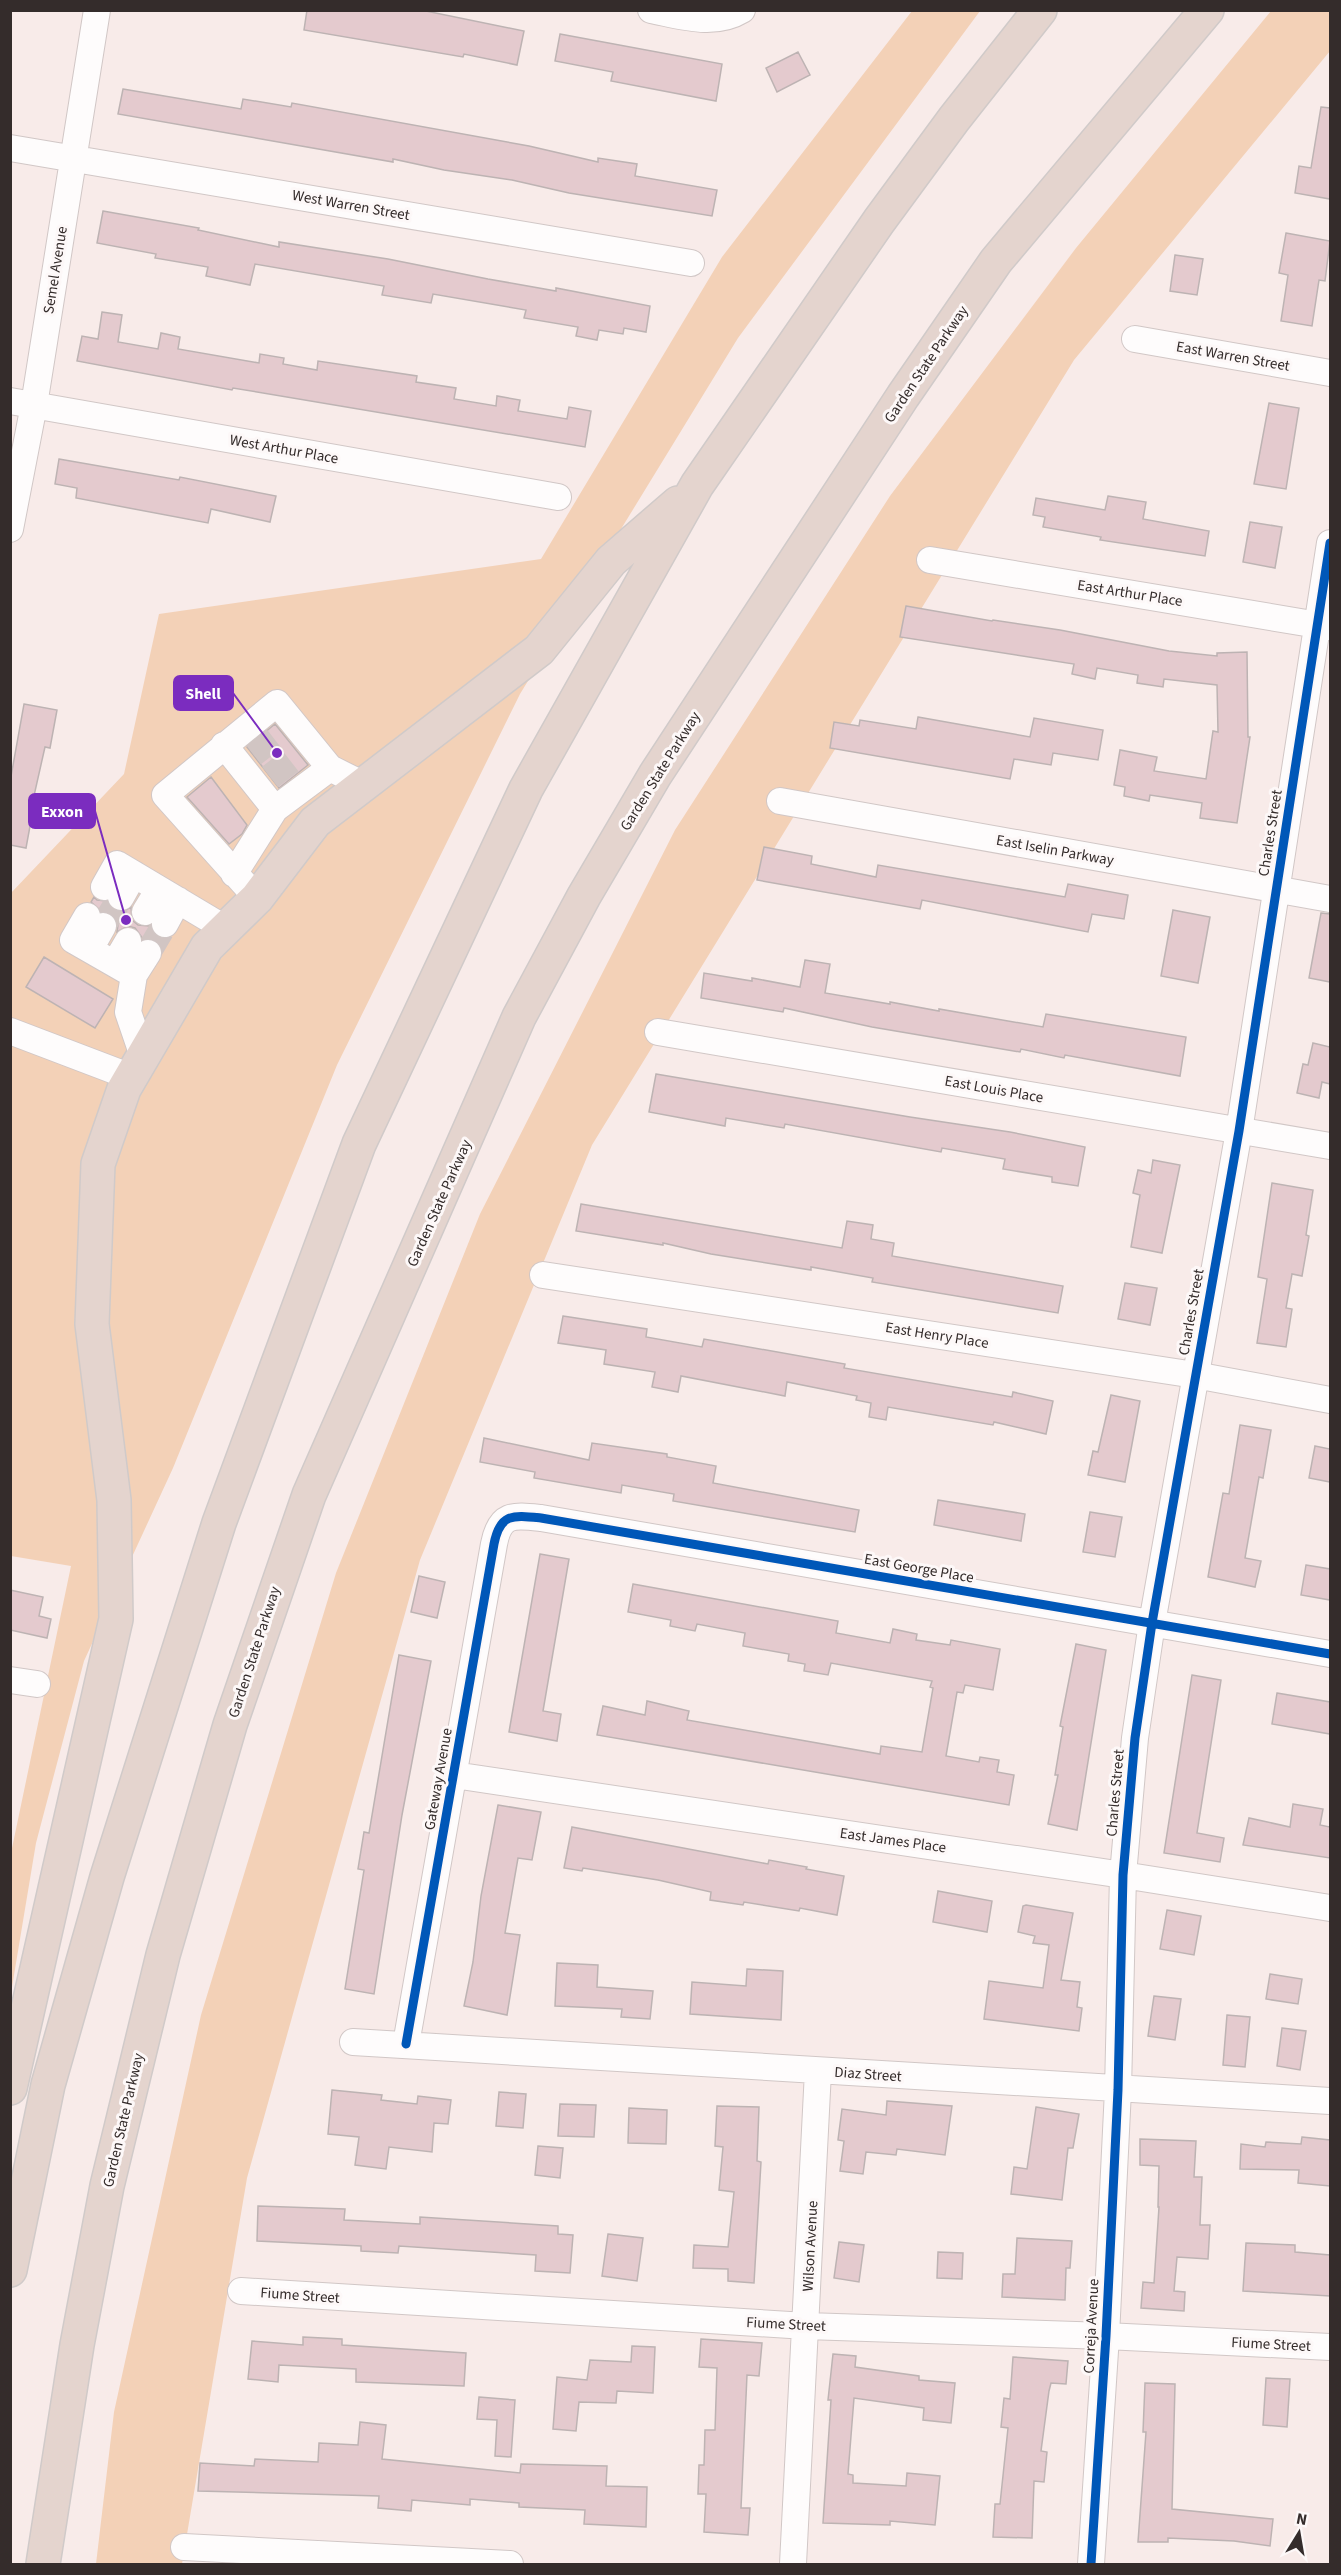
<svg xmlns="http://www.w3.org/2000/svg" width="1341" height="2575" font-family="'Source Sans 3',sans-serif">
	<rect width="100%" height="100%" fill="#f8ebe9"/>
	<path fill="#f3d1b7" d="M 912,11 L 980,11 L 738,338 L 520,694 L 337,1065 L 173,1468 L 84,1661 L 36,1843 L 11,1993 L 11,1853 L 71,1566 L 11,1556 L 11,893 L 124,774 L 159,614 L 541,559 L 722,257 Z
		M 1271,11 L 1330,11 L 1330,51 L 1074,360 L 592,1145 L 420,1560 L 247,2178 L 182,2564 L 96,2564 L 114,2412 L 201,2015 L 336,1573 L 480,1214 L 675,830 L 890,496 L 1076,248 Z"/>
	<path fill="#e4cace" stroke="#bdb3b3" stroke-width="1.5" d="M 307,10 L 421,10 L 524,31 L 517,65 L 464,54 L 463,57 L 304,30 Z
		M 560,34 L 722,64 L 716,101 L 611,81 L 613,72 L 555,61 Z
		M 798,52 L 810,75 L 777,92 L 766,68 Z
		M 123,89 L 241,109 L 243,99 L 291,107 L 292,103 L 529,146 L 598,162 L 598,158 L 637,164 L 635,176 L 717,190 L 712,216 L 569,193 L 512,180 L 444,170 L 393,159 L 393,162 L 118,114 Z
		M 1321,107 L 1330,108 L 1330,199 L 1295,193 L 1299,166 L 1311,168 Z
		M 103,211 L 199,228 L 198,230 L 279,247 L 279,242 L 388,259 L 488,279 L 556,291 L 556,288 L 650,306 L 646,332 L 624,328 L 623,334 L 599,330 L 597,340 L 576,336 L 578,327 L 524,318 L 526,310 L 433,294 L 431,303 L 382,295 L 384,286 L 255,264 L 250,285 L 206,276 L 208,267 L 155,258 L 156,254 L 97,243 Z
		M 1286,233 L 1330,241 L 1325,281 L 1319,280 L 1312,326 L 1281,321 L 1288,275 L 1279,273 Z
		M 1175,255 L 1203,259 L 1197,295 L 1170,291 Z
		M 102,312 L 122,315 L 118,342 L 158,349 L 161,333 L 180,337 L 178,349 L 259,363 L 260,354 L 284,358 L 283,364 L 317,370 L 318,361 L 417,376 L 416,382 L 456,388 L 454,399 L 496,406 L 497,396 L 520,400 L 518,411 L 567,419 L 569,407 L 591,411 L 585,447 L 233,388 L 232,390 L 77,361 L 82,336 L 98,339 Z
		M 1269,403 L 1299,408 L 1286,489 L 1254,484 Z
		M 59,459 L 179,480 L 180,477 L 276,496 L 270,522 L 211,509 L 208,523 L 76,498 L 77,488 L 55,484 Z
		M 1108,496 L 1146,502 L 1143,519 L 1209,531 L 1205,556 L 1100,540 L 1101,537 L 1043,527 L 1045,517 L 1033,515 L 1036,498 L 1105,510 Z
		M 1250,522 L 1282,527 L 1275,568 L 1243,562 Z
		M 906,606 L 992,621 L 993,620 L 1060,630 L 1169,651 L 1217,656 L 1217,653 L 1247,652 L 1248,737 L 1250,737 L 1237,823 L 1200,818 L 1202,803 L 1150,795 L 1149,801 L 1124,796 L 1125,787 L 1114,785 L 1120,750 L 1157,757 L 1154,771 L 1206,779 L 1213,731 L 1218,732 L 1217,685 L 1164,679 L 1163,687 L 1137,683 L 1138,675 L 1097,668 L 1095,679 L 1072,674 L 1074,664 L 900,637 Z
		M 24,704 L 57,710 L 50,748 L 45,747 L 31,809 L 33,810 L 26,848 L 10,845 L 10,782 Z
		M 918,717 L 1030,737 L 1034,718 L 1103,730 L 1098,760 L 1053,753 L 1051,765 L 1014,759 L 1010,779 L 830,748 L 834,722 L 859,726 L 860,720 L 916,729 Z
		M 275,724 L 308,765 L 279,788 L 247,747 Z
		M 211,777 L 247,825 L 242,834 L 229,844 L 187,797 Z
		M 764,847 L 812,856 L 811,864 L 876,877 L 878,865 L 1065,897 L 1068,884 L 1128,895 L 1124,919 L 1092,914 L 1088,932 L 922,900 L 920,909 L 757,880 Z
		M 94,897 L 97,900 L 107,901 L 114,910 L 122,912 L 131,907 L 132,920 L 138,925 L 150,926 L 153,932 L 163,938 L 159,944 L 149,938 L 143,939 L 135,928 L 128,926 L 117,932 L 118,925 L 116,918 L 110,913 L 101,911 L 91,902 Z
		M 1173,910 L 1210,917 L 1198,983 L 1161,976 Z
		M 1321,913 L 1330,914 L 1330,982 L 1309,978 Z
		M 44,957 L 113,999 L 95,1028 L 26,987 Z
		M 805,960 L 830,964 L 825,993 L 890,1004 L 890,1002 L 939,1011 L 939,1009 L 1043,1027 L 1046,1014 L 1186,1037 L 1180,1076 L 1065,1055 L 1064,1058 L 1021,1049 L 1020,1052 L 872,1027 L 784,1008 L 783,1012 L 701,998 L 704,973 L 752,981 L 752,978 L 800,987 Z
		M 1313,1043 L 1330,1047 L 1330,1084 L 1322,1082 L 1319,1098 L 1297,1093 L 1303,1064 L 1308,1065 Z
		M 656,1074 L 910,1117 L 1010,1132 L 1085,1147 L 1078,1186 L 1052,1182 L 1052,1177 L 1003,1169 L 1005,1159 L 942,1148 L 941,1152 L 785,1124 L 784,1128 L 726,1118 L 725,1126 L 649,1112 Z
		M 1153,1160 L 1180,1165 L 1162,1253 L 1131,1247 L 1140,1195 L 1133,1193 L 1138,1170 L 1151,1173 Z
		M 1272,1183 L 1313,1190 L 1306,1235 L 1309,1236 L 1302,1276 L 1292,1274 L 1286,1308 L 1292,1309 L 1286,1347 L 1257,1343 L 1267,1279 L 1258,1277 Z
		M 581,1204 L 842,1248 L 847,1221 L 873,1225 L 871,1239 L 894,1243 L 892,1256 L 1063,1286 L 1058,1313 L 872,1282 L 873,1278 L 811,1267 L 811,1270 L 711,1254 L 663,1243 L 663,1245 L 576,1231 Z
		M 1125,1283 L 1157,1288 L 1150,1325 L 1118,1319 Z
		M 563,1316 L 647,1329 L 646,1337 L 702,1347 L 704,1339 L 845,1364 L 844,1368 L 1012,1397 L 1013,1392 L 1053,1401 L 1046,1434 L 994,1422 L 993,1425 L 888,1407 L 886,1420 L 869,1417 L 871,1403 L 856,1400 L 857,1396 L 787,1382 L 785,1396 L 681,1376 L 678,1392 L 652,1387 L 655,1372 L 604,1364 L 606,1350 L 558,1343 Z
		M 1111,1395 L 1140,1401 L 1125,1482 L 1088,1475 L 1093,1451 L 1098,1452 Z
		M 1240,1425 L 1271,1430 L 1263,1478 L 1259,1477 L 1245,1558 L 1261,1561 L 1255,1587 L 1208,1577 L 1223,1493 L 1229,1494 Z
		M 484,1438 L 589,1460 L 592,1443 L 667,1454 L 667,1457 L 716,1466 L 713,1483 L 859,1510 L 855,1532 L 673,1501 L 674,1494 L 622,1485 L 621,1493 L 534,1478 L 535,1472 L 480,1462 Z
		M 1315,1446 L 1330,1449 L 1330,1482 L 1309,1478 Z
		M 938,1500 L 1025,1514 L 1021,1541 L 934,1525 Z
		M 1090,1512 L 1122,1517 L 1115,1557 L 1083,1552 Z
		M 540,1554 L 569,1559 L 543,1711 L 561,1714 L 557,1741 L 509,1732 Z
		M 1306,1565 L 1330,1569 L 1330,1600 L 1301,1595 Z
		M 419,1576 L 445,1582 L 437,1618 L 411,1612 Z
		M 633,1584 L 838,1621 L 836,1633 L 890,1643 L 893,1629 L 917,1634 L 916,1640 L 950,1645 L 951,1640 L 1000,1649 L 993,1690 L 965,1685 L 963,1693 L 957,1692 L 946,1756 L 979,1762 L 980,1757 L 999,1760 L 997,1772 L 1014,1775 L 1009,1805 L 597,1735 L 603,1706 L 645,1715 L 647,1701 L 689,1711 L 687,1720 L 880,1754 L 881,1746 L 922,1752 L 933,1688 L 930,1687 L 932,1681 L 831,1663 L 828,1675 L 804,1671 L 805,1664 L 788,1661 L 789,1654 L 743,1646 L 745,1633 L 697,1624 L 695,1631 L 670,1626 L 671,1620 L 628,1612 Z
		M 10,1590 L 43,1597 L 39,1616 L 51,1619 L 47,1638 L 10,1630 Z
		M 1076,1644 L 1106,1650 L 1077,1830 L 1048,1824 L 1058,1775 L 1055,1775 L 1063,1727 L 1060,1726 Z
		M 399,1655 L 431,1661 L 402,1815 L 374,1994 L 345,1989 L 364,1870 L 358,1869 L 364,1832 L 369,1833 Z
		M 1192,1675 L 1221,1680 L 1197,1833 L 1224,1838 L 1220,1862 L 1164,1853 Z
		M 1277,1693 L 1330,1702 L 1330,1734 L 1272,1724 Z
		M 1293,1804 L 1323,1809 L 1320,1825 L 1330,1827 L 1330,1858 L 1243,1845 L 1249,1818 L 1290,1827 Z
		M 498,1805 L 541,1812 L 532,1860 L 518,1858 L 505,1933 L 520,1935 L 507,2015 L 464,2006 L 473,1962 L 481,1896 Z
		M 572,1827 L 768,1864 L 769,1860 L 807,1867 L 806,1869 L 844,1876 L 837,1915 L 800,1908 L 799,1911 L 744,1902 L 743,1905 L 710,1900 L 711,1892 L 658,1880 L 583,1868 L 582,1871 L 564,1868 Z
		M 938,1891 L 992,1901 L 987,1932 L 933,1922 Z
		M 1026,1905 L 1073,1913 L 1061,1980 L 1080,1982 L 1077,2007 L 1082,2008 L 1079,2031 L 984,2019 L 989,1981 L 1043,1988 L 1049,1945 L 1033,1943 L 1035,1936 L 1018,1932 L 1023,1906 Z
		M 1167,1910 L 1201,1916 L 1194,1955 L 1160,1949 Z
		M 557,1963 L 598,1965 L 597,1987 L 653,1991 L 650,2019 L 621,2017 L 622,2009 L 555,2006 Z
		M 747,1969 L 783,1971 L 781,2020 L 690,2014 L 692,1982 L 746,1986 Z
		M 1270,1974 L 1302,1979 L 1298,2004 L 1266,1999 Z
		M 1154,1996 L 1181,1999 L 1175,2040 L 1148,2036 Z
		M 1227,2015 L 1250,2017 L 1245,2067 L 1223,2065 Z
		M 1282,2028 L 1306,2031 L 1300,2070 L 1277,2066 Z
		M 332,2090 L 382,2095 L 381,2100 L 417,2104 L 418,2096 L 451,2100 L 448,2124 L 434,2123 L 432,2152 L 389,2147 L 386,2169 L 355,2165 L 359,2137 L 328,2134 Z
		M 499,2092 L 526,2094 L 523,2128 L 496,2126 Z
		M 887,2101 L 952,2106 L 945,2155 L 897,2149 L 896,2155 L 866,2152 L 863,2174 L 840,2171 L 844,2141 L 838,2140 L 842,2109 L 886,2115 Z
		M 560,2104 L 596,2105 L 594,2137 L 558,2136 Z
		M 717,2106 L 759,2107 L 757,2161 L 761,2162 L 754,2283 L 728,2281 L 728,2269 L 693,2268 L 694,2245 L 728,2247 L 734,2192 L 719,2190 L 723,2147 L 715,2146 Z
		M 1036,2107 L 1079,2114 L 1073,2148 L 1068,2148 L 1062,2200 L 1011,2194 L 1014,2167 L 1027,2169 Z
		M 629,2108 L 667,2110 L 666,2144 L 628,2143 Z
		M 1302,2137 L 1330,2140 L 1330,2186 L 1298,2183 L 1299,2170 L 1240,2169 L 1241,2144 L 1265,2147 L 1266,2142 L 1301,2144 Z
		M 1140,2139 L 1196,2141 L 1194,2177 L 1202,2177 L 1200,2225 L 1210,2225 L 1208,2259 L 1177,2257 L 1174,2291 L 1185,2292 L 1184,2311 L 1141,2308 L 1143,2282 L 1154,2283 L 1159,2207 L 1158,2207 L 1159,2166 L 1140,2165 Z
		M 538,2146 L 563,2148 L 560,2178 L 535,2175 Z
		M 258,2206 L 345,2209 L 344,2220 L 420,2224 L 420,2217 L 558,2226 L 558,2234 L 573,2235 L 570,2273 L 535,2271 L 536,2255 L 399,2246 L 398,2253 L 361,2251 L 361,2246 L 257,2241 Z
		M 608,2234 L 643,2238 L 637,2281 L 602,2276 Z
		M 1017,2238 L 1072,2241 L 1070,2268 L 1066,2268 L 1065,2300 L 1002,2297 L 1003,2274 L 1015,2274 Z
		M 839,2242 L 864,2245 L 859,2282 L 834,2278 Z
		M 1246,2243 L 1295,2245 L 1295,2252 L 1330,2255 L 1330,2296 L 1243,2291 Z
		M 938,2252 L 963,2253 L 962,2279 L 937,2278 Z
		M 303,2337 L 342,2339 L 342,2345 L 466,2353 L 464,2386 L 356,2382 L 356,2369 L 279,2365 L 278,2382 L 248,2379 L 252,2341 L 303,2345 Z
		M 701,2339 L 762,2343 L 759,2376 L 747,2375 L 741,2508 L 750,2508 L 748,2535 L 704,2532 L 706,2494 L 698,2494 L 699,2465 L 704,2465 L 705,2430 L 715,2430 L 717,2368 L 699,2367 Z
		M 632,2346 L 655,2347 L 653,2393 L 617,2391 L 616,2403 L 579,2402 L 576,2431 L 553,2429 L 557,2377 L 587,2380 L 590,2360 L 631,2362 Z
		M 833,2354 L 856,2356 L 855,2367 L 919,2376 L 919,2380 L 955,2383 L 951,2423 L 923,2420 L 924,2408 L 854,2398 L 848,2474 L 853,2475 L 853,2483 L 906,2486 L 907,2473 L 940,2476 L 935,2525 L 890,2521 L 890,2525 L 823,2523 L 831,2400 L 828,2400 Z
		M 1013,2357 L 1068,2361 L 1066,2384 L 1051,2383 L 1049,2391 L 1041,2451 L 1047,2452 L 1044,2482 L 1034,2481 L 1032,2538 L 993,2537 L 995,2504 L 1000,2504 L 1008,2428 L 1001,2427 L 1004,2398 L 1010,2399 Z
		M 1266,2378 L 1290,2379 L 1287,2427 L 1263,2425 Z
		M 1145,2383 L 1175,2384 L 1172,2509 L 1273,2519 L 1270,2546 L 1234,2541 L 1168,2538 L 1168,2542 L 1138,2542 L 1146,2432 L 1143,2432 Z
		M 479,2397 L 515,2400 L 511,2457 L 495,2456 L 497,2420 L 477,2419 Z
		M 360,2422 L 386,2425 L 382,2459 L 520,2473 L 521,2464 L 607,2466 L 606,2486 L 647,2487 L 646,2527 L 584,2524 L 585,2510 L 519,2507 L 519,2503 L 470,2499 L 470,2505 L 412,2500 L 411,2511 L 378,2508 L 379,2496 L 198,2491 L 200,2463 L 254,2466 L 255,2459 L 318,2462 L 319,2443 L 358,2445 Z"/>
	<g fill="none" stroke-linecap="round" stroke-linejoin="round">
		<path stroke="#d1c5c3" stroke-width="26" stroke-dasharray="26 13" stroke-linecap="butt" d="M 253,754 L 284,730
			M 270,777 L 302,752
			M 103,926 L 121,897
			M 148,953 L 165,924"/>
		<g stroke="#d1c7c6" stroke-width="28">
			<path id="minor" d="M 651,10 C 682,16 714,27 742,10
				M 10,148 L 691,263
				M 1135,339 L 1330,373
				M 10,401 L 558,497
				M 10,529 L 34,405 L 97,10
				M 930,560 L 1330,627
				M 224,745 L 275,809
				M 780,801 L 1330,899
				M 234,874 L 275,809 L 330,768
				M 104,887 L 117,864 L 226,929
				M 121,897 L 134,874
				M 257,898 L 165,795 L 277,703 L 330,768 L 362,784
				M 145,912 L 159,889
				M 87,916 L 73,940 L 134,975
				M 165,924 L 178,900
				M 90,949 L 103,926
				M 115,963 L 128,941
				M 10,1031 L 131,1077
				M 658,1032 L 1330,1146
				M 143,1056 L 128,1012 L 134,975 L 148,953
				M 543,1275 L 1195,1375 L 1330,1400
				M 10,1680 L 37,1684
				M 454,1775 L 1123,1875 L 1330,1908
				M 353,2042 L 1330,2101
				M 406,2044 L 494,1544 C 500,1513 513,1515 541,1518 L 1330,1654
				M 241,2291 L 806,2326 L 1106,2336 L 1330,2347
				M 184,2547 L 510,2564
				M 793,2564 L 818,2071
				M 1091,2564 L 1106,2336 L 1118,2090 L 1123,1875 L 1135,1738 L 1152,1623 L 1239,1131 L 1330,543"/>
		</g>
		<g stroke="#d0cac9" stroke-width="36">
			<path id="highway" d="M 10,2088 L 116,1619 L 114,1500 L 92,1324 L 98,1164 L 124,1089 L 207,947 L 257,898 L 315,822 L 539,650 L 611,561 L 678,503
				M 10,2270 L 48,2085 L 107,1877 L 219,1523 L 359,1144 L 526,789 L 697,485 L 879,221 L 954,119 L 1040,10
				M 43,2564 L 77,2345 L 107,2186 L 163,1955 L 230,1725 L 309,1495 L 519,1017 L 584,896 L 655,775 L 903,396 L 996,261 L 1207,10"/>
		</g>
		<use href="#minor" stroke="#fefcfc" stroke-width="26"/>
		<use href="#highway" stroke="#e4d4ce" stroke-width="33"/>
		<g stroke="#fdf8f8" stroke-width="13">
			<path id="cycleway" d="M 406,2044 L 494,1544 C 500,1513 513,1515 541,1518 L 1330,1654
				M 1091,2564 L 1106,2336 L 1118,2090 L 1123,1875 L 1135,1738 L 1152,1623 L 1239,1131 L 1330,543"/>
		</g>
		<use href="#cycleway" stroke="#0057b8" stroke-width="9"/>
	</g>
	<g text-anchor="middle" stroke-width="6" stroke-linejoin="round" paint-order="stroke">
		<g font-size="15" fill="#342c2b" stroke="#fdf8f8">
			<text transform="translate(351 205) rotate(10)" y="5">West Warren Street</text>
			<text transform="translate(55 270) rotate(-81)" y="5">Semel Avenue</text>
			<text transform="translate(1233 356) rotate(10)" y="5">East Warren Street</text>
			<text transform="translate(926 364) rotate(-56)" y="5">Garden State Parkway</text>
			<text transform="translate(284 449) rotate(10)" y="5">West Arthur Place</text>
			<text transform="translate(1130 593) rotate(9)" y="5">East Arthur Place</text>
			<text transform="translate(660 771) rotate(-58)" y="5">Garden State Parkway</text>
			<text transform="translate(1270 833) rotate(-81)" y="5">Charles Street</text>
			<text transform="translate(1055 850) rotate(10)" y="5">East Iselin Parkway</text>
			<text transform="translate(994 1089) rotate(10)" y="5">East Louis Place</text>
			<text transform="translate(439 1203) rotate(-66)" y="5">Garden State Parkway</text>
			<text transform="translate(1191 1312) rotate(-80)" y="5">Charles Street</text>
			<text transform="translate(937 1335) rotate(9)" y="5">East Henry Place</text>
			<text transform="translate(919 1568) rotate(10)" y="5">East George Place</text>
			<text transform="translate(254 1652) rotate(-72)" y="5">Garden State Parkway</text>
			<text transform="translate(438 1779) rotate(-80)" y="5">Gateway Avenue</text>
			<text transform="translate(1115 1793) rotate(-85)" y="5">Charles Street</text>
			<text transform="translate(893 1840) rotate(8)" y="5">East James Place</text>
			<text transform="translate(868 2074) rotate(4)" y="5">Diaz Street</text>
			<text transform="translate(123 2120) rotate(-77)" y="5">Garden State Parkway</text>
			<text transform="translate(810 2246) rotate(-87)" y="5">Wilson Avenue</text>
			<text transform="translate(300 2295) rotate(4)" y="5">Fiume Street</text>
			<text transform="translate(786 2324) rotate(3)" y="5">Fiume Street</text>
			<text transform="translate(1091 2326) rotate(-87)" y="5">Correja Avenue</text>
			<text transform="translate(1271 2344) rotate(3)" y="5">Fiume Street</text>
		</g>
	</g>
	<path fill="none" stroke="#7b2cbf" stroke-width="2" d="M277 753L233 693M126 920L95 811"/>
	<g fill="#7b2cbf" stroke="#fdf8f8" stroke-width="2">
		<circle cx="277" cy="753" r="6"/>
		<circle cx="126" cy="920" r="6"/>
	</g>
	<g fill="#7b2cbf" stroke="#7b2cbf" stroke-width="2">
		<rect x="174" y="676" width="59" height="34" rx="6"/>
		<rect x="29" y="794" width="66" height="34" rx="6"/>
	</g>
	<g font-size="16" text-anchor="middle" font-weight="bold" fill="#fff">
		<text x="203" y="699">Shell</text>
		<text x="62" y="817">Exxon</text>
	</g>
	<rect width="1341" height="2575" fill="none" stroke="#342c2b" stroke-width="24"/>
	<g transform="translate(1299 2533) rotate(11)" stroke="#fdf8f8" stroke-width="4.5" paint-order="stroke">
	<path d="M0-4.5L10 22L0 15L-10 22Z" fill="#342c2b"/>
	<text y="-9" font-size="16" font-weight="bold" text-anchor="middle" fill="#342c2b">N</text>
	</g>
</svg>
